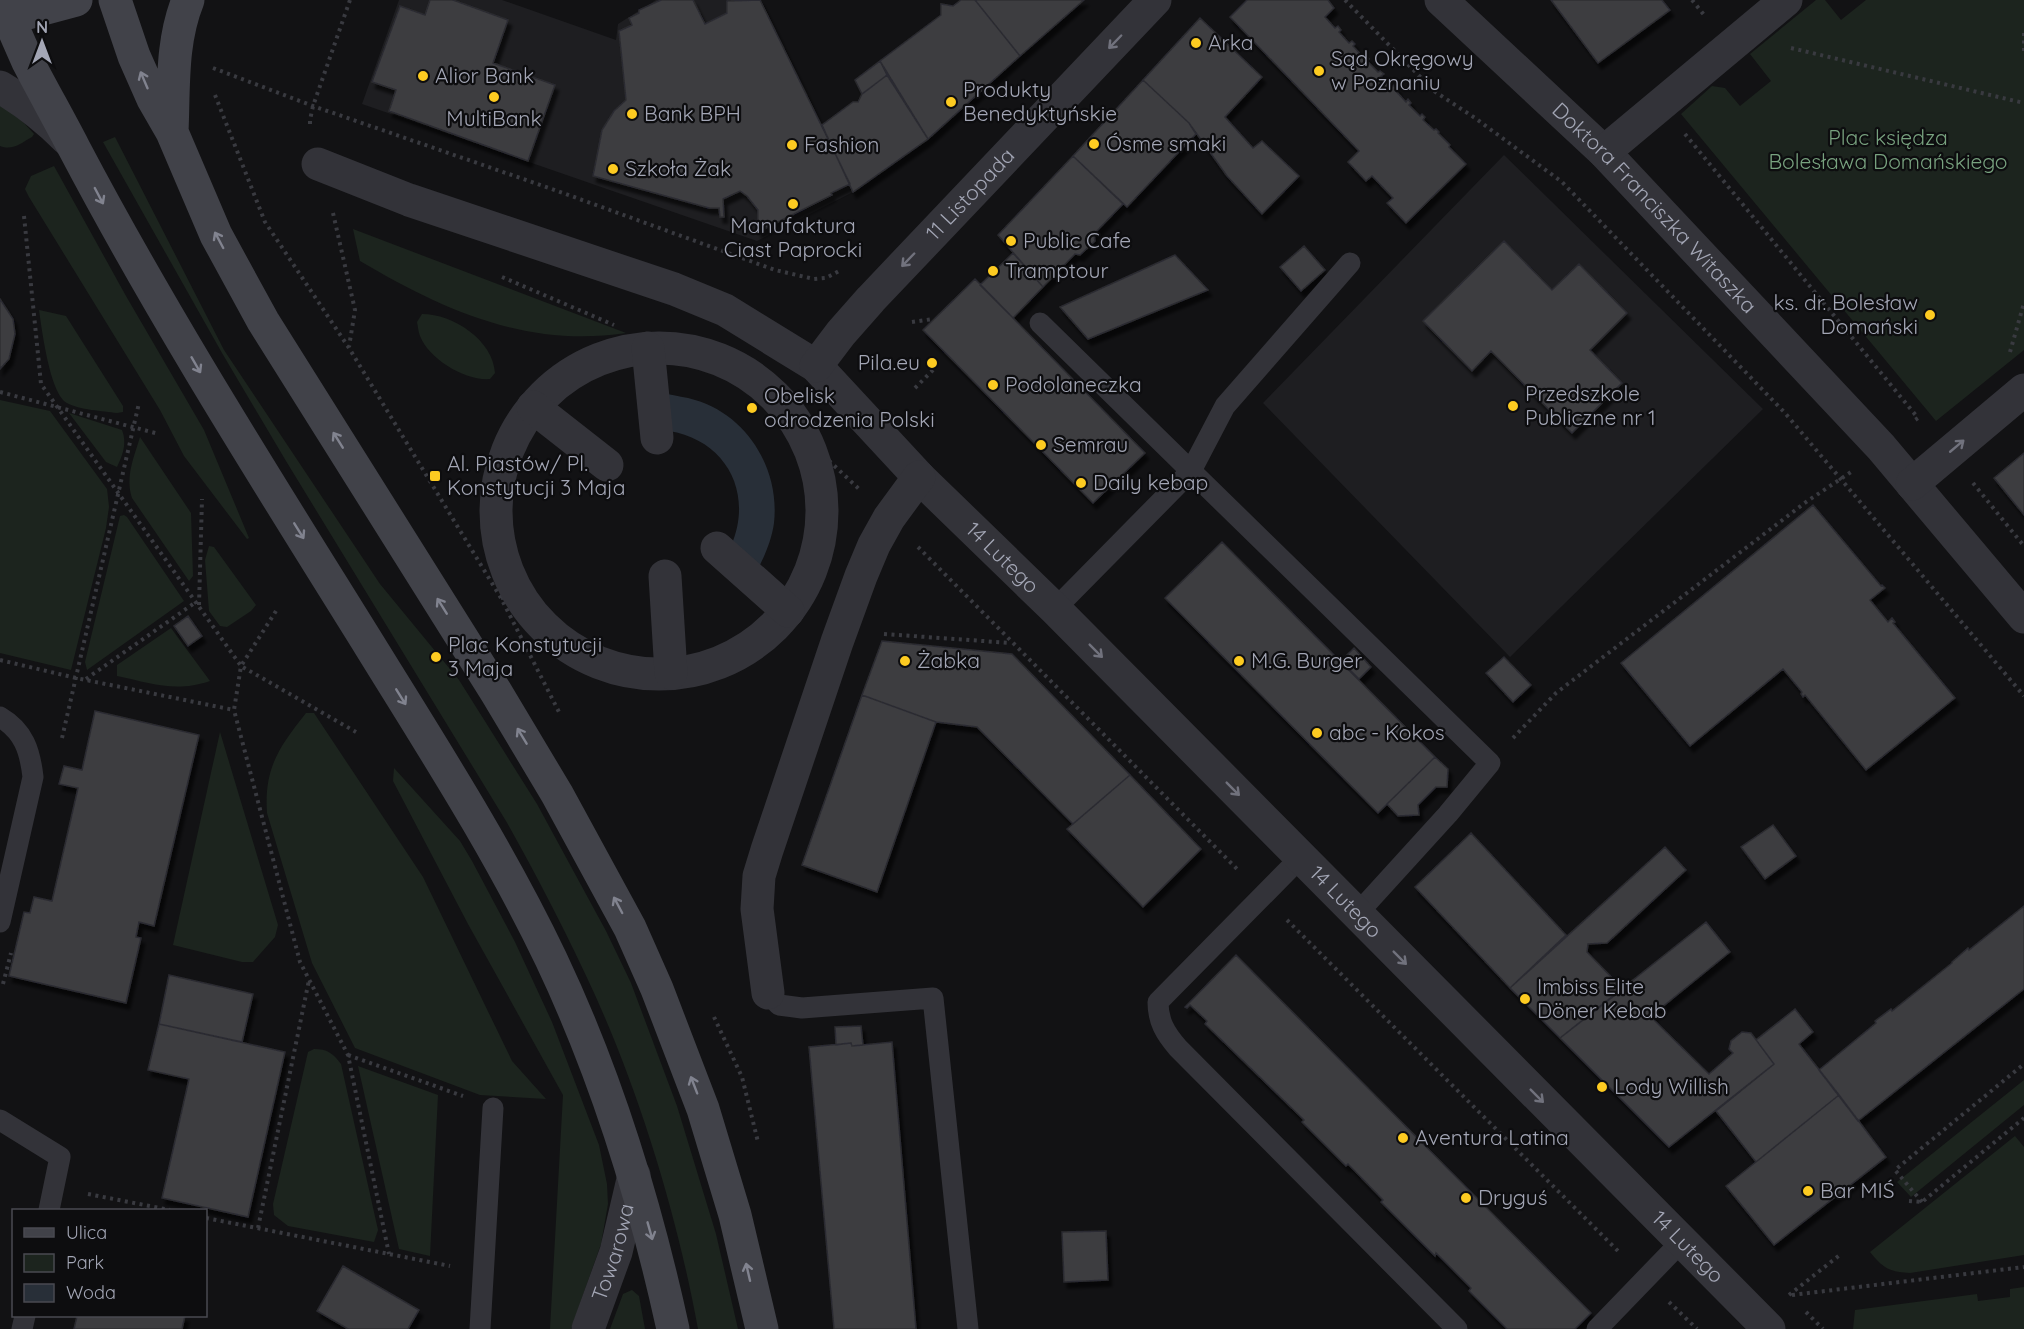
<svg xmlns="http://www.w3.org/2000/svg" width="2024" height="1329" font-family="Quicksand,sans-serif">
	<defs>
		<filter id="shadow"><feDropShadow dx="3.5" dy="6" stdDeviation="1.5" flood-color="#0009"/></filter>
	</defs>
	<rect width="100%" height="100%" fill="#121214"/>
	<path fill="#1e1e21" d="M 399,0 L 502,0 L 616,40 L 618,24 L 656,0 L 761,0 L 853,192 L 757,241 L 362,104 Z
		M 1504,155 L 1763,409 L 1510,657 L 1263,403 Z"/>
	<path fill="#1c241e" d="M 1816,0 L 1825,0 L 1841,20 L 1866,0 L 2024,0 L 2024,350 L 1936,421 L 1681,114 L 1712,86 L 1725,88 L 1740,106 L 1771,81 L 1750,54 Z
		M 0,103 L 25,124 L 34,134 L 32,137 C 21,143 13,151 0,146 Z
		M 115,137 L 224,350 L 380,584 L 459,680 L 537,804 L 606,931 L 631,983 L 677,1106 L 716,1234 L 738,1329 L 698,1329 C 678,1219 641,1097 595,995 C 568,936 538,878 506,821 L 286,461 L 222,353 L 103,142 Z
		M 54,166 L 126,296 L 204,430 L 249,538 L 247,539 L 184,456 L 160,410 L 29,197 L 25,189 L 31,176 Z
		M 353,229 L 626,333 C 527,348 443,310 360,261 Z
		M 39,310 L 66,316 L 123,406 L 123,412 L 117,413 C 103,411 79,410 67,403 C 50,394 42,330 39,310 Z
		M 422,314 C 453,314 493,340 495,373 L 490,379 C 465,381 429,359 420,336 C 418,331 418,326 417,322 Z
		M 0,400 L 50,411 L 107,489 L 109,507 L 106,528 L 71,670 L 0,653 Z
		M 69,413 L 122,430 C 127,443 123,455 117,467 L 106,462 Z
		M 140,437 L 191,513 L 193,576 L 189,581 L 132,498 C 125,477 134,457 140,437 Z
		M 124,515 L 127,517 L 184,601 L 87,670 L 85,662 L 120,516 Z
		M 209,546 L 214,547 L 256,605 L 251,611 L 227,627 L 220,626 L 209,611 L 205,560 Z
		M 171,628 L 210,681 C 175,693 151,683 117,676 L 117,665 Z
		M 306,713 L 314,713 L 423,877 L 512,1061 L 546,1099 L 480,1095 L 355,1048 L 312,963 L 267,813 C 264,768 279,747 306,713 Z
		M 220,732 L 278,925 L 275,937 L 253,962 L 242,962 L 173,945 Z
		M 394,768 L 460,841 L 472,861 L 515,942 L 552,1022 L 599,1145 L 607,1184 L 608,1204 L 601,1244 L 571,1329 L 550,1329 L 563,1095 L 468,924 L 393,781 Z
		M 314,1049 C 327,1049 333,1053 341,1064 L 378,1230 L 374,1242 L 288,1226 L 274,1215 L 273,1204 L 308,1052 Z
		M 358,1066 L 438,1095 L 430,1256 L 399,1249 Z
		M 2024,1080 L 2024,1105 L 1911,1197 L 1897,1182 Z
		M 2015,1136 L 2024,1147 L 2024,1255 L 1910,1273 C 1889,1272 1883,1268 1870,1252 Z
		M 2024,1287 L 2024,1329 L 1853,1329 L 1855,1310 L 1977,1294 L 1978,1301 L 2010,1297 L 2010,1289 Z
		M 632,1290 L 639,1296 L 645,1329 L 610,1329 L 623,1294 Z"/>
	<path fill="#282f38" d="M 667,394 C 676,396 686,397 695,400 C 747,415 780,469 774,523 C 772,538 766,553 759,567 L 731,546 C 754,493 726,440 669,431 Z"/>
	<path fill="#3c3c41" stroke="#2c2c30" stroke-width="1.5" filter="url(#shadow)" d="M 430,0 L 453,0 L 508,20 L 493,63 L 555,85 L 528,161 L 389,111 L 396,90 L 372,82 L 400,6 L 425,15 Z
		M 661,0 L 693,0 L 705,24 L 727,13 L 727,1 L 760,0 L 850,184 L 831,193 L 832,195 L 758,232 L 758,210 L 747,196 L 740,191 L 723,199 L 724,217 L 720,217 L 719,208 L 709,208 L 593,176 L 602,130 L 614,111 L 626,100 L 619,31 L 632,25 L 629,18 L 639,13 L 639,10 Z
		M 961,0 L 975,0 L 1020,56 L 928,139 L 880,61 L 941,15 L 941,4 L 953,6 Z
		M 975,0 L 1084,0 L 1020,56 Z
		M 1247,0 L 1328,0 L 1334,8 L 1325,17 L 1335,28 L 1338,26 L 1341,30 L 1339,32 L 1349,43 L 1352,41 L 1355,44 L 1353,46 L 1364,58 L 1366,55 L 1369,59 L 1367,61 L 1378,72 L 1380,71 L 1384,74 L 1381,76 L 1392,87 L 1394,85 L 1398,89 L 1395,90 L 1406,102 L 1408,99 L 1411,103 L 1409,105 L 1420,116 L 1422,114 L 1425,117 L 1423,120 L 1434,130 L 1436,129 L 1439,132 L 1438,133 L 1450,145 L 1449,147 L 1466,164 L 1406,223 L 1387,203 L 1393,198 L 1372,176 L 1366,181 L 1348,162 L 1359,151 L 1230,17 Z
		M 1551,0 L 1662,0 L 1670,10 L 1598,63 Z
		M 1200,18 L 1262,77 L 1225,117 L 1253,148 L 1262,141 L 1299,176 L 1262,214 L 1227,176 L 1189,123 L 1143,80 Z
		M 880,61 L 887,75 L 862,94 L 855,80 Z
		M 887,75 L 928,139 L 853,192 L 822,125 L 853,102 L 858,102 L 862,94 Z
		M 1143,80 L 1189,123 L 1196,134 L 1127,207 L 1073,156 Z
		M 1073,156 L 1123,204 L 1094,234 L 1095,241 L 1080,255 L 1075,254 L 1043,287 L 998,235 Z
		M 1504,241 L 1552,290 L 1579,264 L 1627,313 L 1590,350 L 1622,383 L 1572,433 L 1491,351 L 1472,371 L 1423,321 Z
		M 1304,246 L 1325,270 L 1301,291 L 1280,267 Z
		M 1013,253 L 1043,287 L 1013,318 L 980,285 Z
		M 1175,255 L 1208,290 L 1088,339 L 1060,307 Z
		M 975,279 L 1145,453 L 1093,503 L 923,330 Z
		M 0,299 L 13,319 L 15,334 L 9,359 L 0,369 Z
		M 2024,453 L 2024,515 L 1994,478 Z
		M 1813,505 L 1881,586 L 1882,585 L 1885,588 L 1870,600 L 1888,622 L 1892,618 L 1895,622 L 1893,623 L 1955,698 L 1866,770 L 1805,695 L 1803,697 L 1801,694 L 1802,692 L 1783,669 L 1690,746 L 1621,663 Z
		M 1222,542 L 1435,757 L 1378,813 L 1165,598 Z
		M 188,616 L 202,636 L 188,646 L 174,626 Z
		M 882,641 L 1012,654 L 1130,775 L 1073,824 L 977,727 L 936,722 L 862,695 Z
		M 1354,648 L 1371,667 L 1359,679 L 1341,661 Z
		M 1504,657 L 1531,685 L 1513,702 L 1486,673 Z
		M 862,695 L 936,722 L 877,892 L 802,865 Z
		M 95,711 L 199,735 L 154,926 L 139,922 L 136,937 L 141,938 L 126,1003 L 9,976 L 24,912 L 30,913 L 34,897 L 52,901 L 78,788 L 59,784 L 64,766 L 82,770 Z
		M 1435,757 L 1448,769 L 1447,787 L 1436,787 L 1418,805 L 1419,815 L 1398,816 L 1387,804 Z
		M 1130,775 L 1201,849 L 1143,907 L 1067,829 Z
		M 1773,825 L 1796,856 L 1765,879 L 1741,847 Z
		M 1471,833 L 1566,935 L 1510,988 L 1415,887 Z
		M 1665,847 L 1686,870 L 1607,943 L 1588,944 L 1587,952 L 1623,989 L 1560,1038 L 1510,988 Z
		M 2024,906 L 2024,989 L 1858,1121 L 1819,1070 L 1876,1023 L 1875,1021 L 1891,1009 L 1892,1011 L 1952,963 L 1952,962 L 1968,948 L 1969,950 Z
		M 1706,922 L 1730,952 L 1661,1008 L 1654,1008 L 1654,1020 L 1709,1074 L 1733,1053 L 1729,1049 L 1731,1041 L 1742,1032 L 1751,1033 L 1774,1064 L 1669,1147 L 1560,1038 Z
		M 1236,955 L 1591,1313 L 1575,1329 L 1507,1329 L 1469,1291 L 1471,1288 L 1436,1253 L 1435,1256 L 1381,1202 L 1383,1200 L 1348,1164 L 1346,1166 L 1302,1122 L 1304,1120 L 1205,1024 L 1207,1021 L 1190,1005 L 1187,1008 L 1185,1007 Z
		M 169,975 L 253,994 L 242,1042 L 159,1024 Z
		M 1795,1009 L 1813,1032 L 1799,1044 L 1839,1095 L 1756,1162 L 1716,1111 L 1774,1064 L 1756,1040 Z
		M 159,1024 L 285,1052 L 248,1217 L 162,1198 L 189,1079 L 148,1070 Z
		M 861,1026 L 863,1045 L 852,1046 L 851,1043 L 836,1045 L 835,1027 Z
		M 892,1042 L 916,1329 L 834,1329 L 809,1047 L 851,1043 L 852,1046 Z
		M 1839,1095 L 1886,1157 L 1774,1245 L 1726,1186 Z
		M 1106,1231 L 1108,1280 L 1064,1282 L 1062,1232 Z
		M 343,1266 L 419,1310 L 408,1329 L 348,1329 L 317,1311 Z
		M 77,1316 L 185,1316 L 182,1329 L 74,1329 Z"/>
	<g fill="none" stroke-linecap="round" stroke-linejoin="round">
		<path stroke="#393a40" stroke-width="4" stroke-dasharray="3 4.5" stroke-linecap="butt" d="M 1345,0 L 1434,91 L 1475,118 L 1562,182 L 1785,413 L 2024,696
			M 1692,0 L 1705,16
			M 2024,33 L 2024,55
			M 1791,48 L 2024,103
			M 213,68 L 313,106 L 552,189 L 775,270 L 814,279 L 826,278 L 839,271
			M 215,95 L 265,222 L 349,348 L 501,598 L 560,714
			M 310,124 L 310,120 L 313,106 L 350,0
			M 1685,134 L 1918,418 L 1912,422
			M 333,213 L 355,310 L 349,347
			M 24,216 L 41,384 L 241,666 L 234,710 L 300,962 L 348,1055 L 389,1254
			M 502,277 L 614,325
			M 912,322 L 933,319
			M 689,350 L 714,357
			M 2010,352 L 2024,303
			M 915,388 L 933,370
			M 0,392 L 159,434
			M 807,440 L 859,489
			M 1973,483 L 2024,546
			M 918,547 L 1240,872
			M 501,598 L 520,595
			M 199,605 L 202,499
			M 276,611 L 241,666 L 356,732
			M 884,634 L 1011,643
			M 0,660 L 76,678 L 234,710
			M 86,679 L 196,602
			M 62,738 L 139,403
			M 1513,738 L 1556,693 L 1806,502 L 1851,472
			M 1287,920 L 1621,1254
			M 3,984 L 11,953
			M 714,1017 L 742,1077 L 758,1142
			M 348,1055 L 463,1096
			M 88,1194 L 170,1210
			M 1909,1201 L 1922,1202 L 2024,1118
			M 1922,1202 L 1895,1170 L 2024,1064
			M 206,1218 L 450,1266
			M 258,1228 L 309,980
			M 1789,1295 L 1841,1254
			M 1792,1295 L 2024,1267
			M 1669,1302 L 1697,1329
			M 1806,1312 L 1823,1329"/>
		<path stroke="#333339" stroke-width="21" d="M 1350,263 L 1225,406 L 1191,471 L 1490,763 L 1448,814 L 1357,914
			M 1040,323 L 1191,471 L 1055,609
			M 0,717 C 24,731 30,751 33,777 L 0,922
			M 1301,857 L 1158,1002 C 1158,1021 1165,1033 1178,1048 L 1457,1329
			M 768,993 L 779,1005 L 802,1008 L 933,998 L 968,1329
			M 0,1120 L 60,1157 L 49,1210
			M 22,1329 L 25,1316
			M 480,1329 L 493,1108
			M 1597,1329 L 1682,1241"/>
		<g stroke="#333339" stroke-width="33">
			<path id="s1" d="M 1441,0 L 1604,152 L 1881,447 L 2024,617"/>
			<path d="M 0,87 C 26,102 46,118 67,139"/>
			<path d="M 1604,152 L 1786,0"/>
			<path id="s2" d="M 318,164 L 409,200 L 674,289 L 725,310 L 816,366 L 919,477 L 1055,609 L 1769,1329"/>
			<circle cx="659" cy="511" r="163"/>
			<path d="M 648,348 L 657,438"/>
			<path id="s3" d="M 816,366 L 841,333 L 871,299 L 1155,0"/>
			<path d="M 533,407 L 607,465"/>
			<path d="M 1912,484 L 2024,390"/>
			<path d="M 717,548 L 788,611"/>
			<path d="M 665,576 L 671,673"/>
			<path d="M 768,993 L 757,909 L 759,876 L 767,850 L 837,642 L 861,576 L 874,545 L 889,518 L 919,477"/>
			<path id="s4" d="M 588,1329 L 616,1252 L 634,1175"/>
		</g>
		<path stroke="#414249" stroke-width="33" d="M 1,0 C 10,21 19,42 28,62 C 43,91 59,119 74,148 C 164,319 268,482 370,646 C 433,748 499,850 551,959 C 607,1077 645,1201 673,1329
			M 115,0 L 134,56 L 153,99 L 172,132 L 216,235 L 263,321 L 496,692 L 557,794 L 630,928 L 657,989 L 703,1109 L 735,1215 L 762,1329
			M 9,18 L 76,0
			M 172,132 C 174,87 171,42 188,0"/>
	</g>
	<defs><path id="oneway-shaft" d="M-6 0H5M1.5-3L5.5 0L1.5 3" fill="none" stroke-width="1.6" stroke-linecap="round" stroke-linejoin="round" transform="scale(1.5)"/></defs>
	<g stroke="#71727d">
		<use href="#oneway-shaft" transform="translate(1115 42) rotate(134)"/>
		<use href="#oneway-shaft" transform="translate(908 260) rotate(134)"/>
		<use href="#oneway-shaft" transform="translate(1957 446) rotate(-40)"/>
		<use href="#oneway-shaft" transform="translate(1096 651) rotate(45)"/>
		<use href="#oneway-shaft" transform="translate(1233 789) rotate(45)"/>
		<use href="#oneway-shaft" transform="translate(1400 958) rotate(45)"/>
		<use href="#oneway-shaft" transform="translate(1537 1096) rotate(45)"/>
	</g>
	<g stroke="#81838f">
		<use href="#oneway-shaft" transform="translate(144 80) rotate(-113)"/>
		<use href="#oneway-shaft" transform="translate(99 196) rotate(62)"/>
		<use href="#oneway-shaft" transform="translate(219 240) rotate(-118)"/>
		<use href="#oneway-shaft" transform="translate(196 365) rotate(60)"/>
		<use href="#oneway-shaft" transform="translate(338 440) rotate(-122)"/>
		<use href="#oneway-shaft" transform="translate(299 531) rotate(58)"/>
		<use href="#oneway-shaft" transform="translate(442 606) rotate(-122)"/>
		<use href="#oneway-shaft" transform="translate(401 697) rotate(58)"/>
		<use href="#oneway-shaft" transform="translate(522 736) rotate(-121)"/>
		<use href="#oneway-shaft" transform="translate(618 905) rotate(-118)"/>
		<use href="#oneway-shaft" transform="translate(694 1085) rotate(-111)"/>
		<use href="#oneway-shaft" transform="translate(650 1231) rotate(74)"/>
		<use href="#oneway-shaft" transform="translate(748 1272) rotate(-103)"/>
	</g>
	<g fill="#fdcb21" stroke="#0d0d0f" stroke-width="2">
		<circle cx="1196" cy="43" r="6"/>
		<circle cx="1319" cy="71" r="6"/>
		<circle cx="423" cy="76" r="6"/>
		<circle cx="494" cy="97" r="6"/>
		<circle cx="951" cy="102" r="6"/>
		<circle cx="632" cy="114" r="6"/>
		<circle cx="1094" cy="144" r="6"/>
		<circle cx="792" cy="145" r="6"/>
		<circle cx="613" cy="169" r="6"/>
		<circle cx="793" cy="204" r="6"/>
		<circle cx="1011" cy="241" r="6"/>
		<circle cx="993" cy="271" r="6"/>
		<circle cx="1930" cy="315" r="6"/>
		<circle cx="932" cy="363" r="6"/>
		<circle cx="993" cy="385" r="6"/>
		<circle cx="1513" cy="406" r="6"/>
		<circle cx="752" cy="408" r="6"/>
		<circle cx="1041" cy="445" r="6"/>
		<rect x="429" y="470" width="12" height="12" rx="3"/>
		<circle cx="1081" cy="483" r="6"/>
		<circle cx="436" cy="657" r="6"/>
		<circle cx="905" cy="661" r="6"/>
		<circle cx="1239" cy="661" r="6"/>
		<circle cx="1317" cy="733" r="6"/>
		<circle cx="1525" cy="999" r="6"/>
		<circle cx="1602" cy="1087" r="6"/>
		<circle cx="1403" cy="1138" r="6"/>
		<circle cx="1808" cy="1191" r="6"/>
		<circle cx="1466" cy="1198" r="6"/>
	</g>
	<g text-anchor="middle" stroke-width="4.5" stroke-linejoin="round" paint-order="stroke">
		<g font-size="21" fill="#a3a6b5" stroke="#0d0d0f" text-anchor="start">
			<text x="1208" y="50">Arka</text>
			<text x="1331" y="66">Sąd Okręgowy<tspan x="1331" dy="24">w Poznaniu</tspan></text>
			<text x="435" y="83">Alior Bank</text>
			<text x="963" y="97">Produkty<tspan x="963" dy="24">Benedyktyńskie</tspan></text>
			<text x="644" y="121">Bank BPH</text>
			<text x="494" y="126" text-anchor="middle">MultiBank</text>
			<text x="1106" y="151">Ósme smaki</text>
			<text x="804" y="152">Fashion</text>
			<text x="625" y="176">Szkoła Żak</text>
			<text x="793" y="233" text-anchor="middle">Manufaktura<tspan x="793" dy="24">Ciast Paprocki</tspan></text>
			<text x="1023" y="248">Public Cafe</text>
			<text x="1005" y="278">Tramptour</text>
			<text x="1918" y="310" text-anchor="end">ks. dr. Bolesław<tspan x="1918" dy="24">Domański</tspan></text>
			<text x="920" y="370" text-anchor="end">Pila.eu</text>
			<text x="1005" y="392">Podolaneczka</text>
			<text x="1525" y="401">Przedszkole<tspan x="1525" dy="24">Publiczne nr 1</tspan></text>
			<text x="764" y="403">Obelisk<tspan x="764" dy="24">odrodzenia Polski</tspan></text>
			<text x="1053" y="452">Semrau</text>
			<text x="447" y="471">Al. Piastów/ Pl.<tspan x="447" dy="24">Konstytucji 3 Maja</tspan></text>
			<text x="1093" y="490">Daily kebap</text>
			<text x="448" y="652">Plac Konstytucji<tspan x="448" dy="24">3 Maja</tspan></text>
			<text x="917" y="668">Żabka</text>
			<text x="1251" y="668">M.G. Burger</text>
			<text x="1329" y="740">abc - Kokos</text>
			<text x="1537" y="994">Imbiss Elite<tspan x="1537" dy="24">Döner Kebab</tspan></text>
			<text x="1614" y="1094">Lody Willish</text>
			<text x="1415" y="1145">Aventura Latina</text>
			<text x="1820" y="1198">Bar MIŚ</text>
			<text x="1478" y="1205">Dryguś</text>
		</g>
		<g font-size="21" fill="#78a27f" stroke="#0d0d0f">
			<text x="1888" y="145">Plac księdza<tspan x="1888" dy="24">Bolesława Domańskiego</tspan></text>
		</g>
		<g font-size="21" fill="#a3a6b5" stroke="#0d0d0f">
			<text dy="7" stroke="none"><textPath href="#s3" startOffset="231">11 Listopada</textPath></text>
			<text dy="7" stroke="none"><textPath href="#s1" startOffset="298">Doktora Franciszka Witaszka</textPath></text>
			<text dy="7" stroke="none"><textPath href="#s2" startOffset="807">14 Lutego</textPath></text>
			<text dy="7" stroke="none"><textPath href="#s2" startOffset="1293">14 Lutego</textPath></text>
			<text dy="7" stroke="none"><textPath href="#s2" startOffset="1779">14 Lutego</textPath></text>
			<text dy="7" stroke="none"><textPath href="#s4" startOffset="81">Towarowa</textPath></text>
		</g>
	</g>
	<rect x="12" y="1209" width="195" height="108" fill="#0d0d0f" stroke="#494a51" stroke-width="1.5"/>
	<rect x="24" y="1228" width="30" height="9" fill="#414249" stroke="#494a51" stroke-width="1.5"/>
	<text x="66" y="1239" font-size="18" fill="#a3a6b5">Ulica</text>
	<rect x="24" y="1254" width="30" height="18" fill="#1c241e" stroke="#494a51" stroke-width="1.5"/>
	<text x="66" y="1269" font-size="18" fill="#a3a6b5">Park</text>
	<rect x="24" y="1284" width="30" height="18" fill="#282f38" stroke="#494a51" stroke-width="1.5"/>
	<text x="66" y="1299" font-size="18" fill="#a3a6b5">Woda</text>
	<g transform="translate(42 42)" stroke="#0d0d0f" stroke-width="4.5" paint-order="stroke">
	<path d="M0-4.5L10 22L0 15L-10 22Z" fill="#a3a6b5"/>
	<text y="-9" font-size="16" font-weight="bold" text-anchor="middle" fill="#a3a6b5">N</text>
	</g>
</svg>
